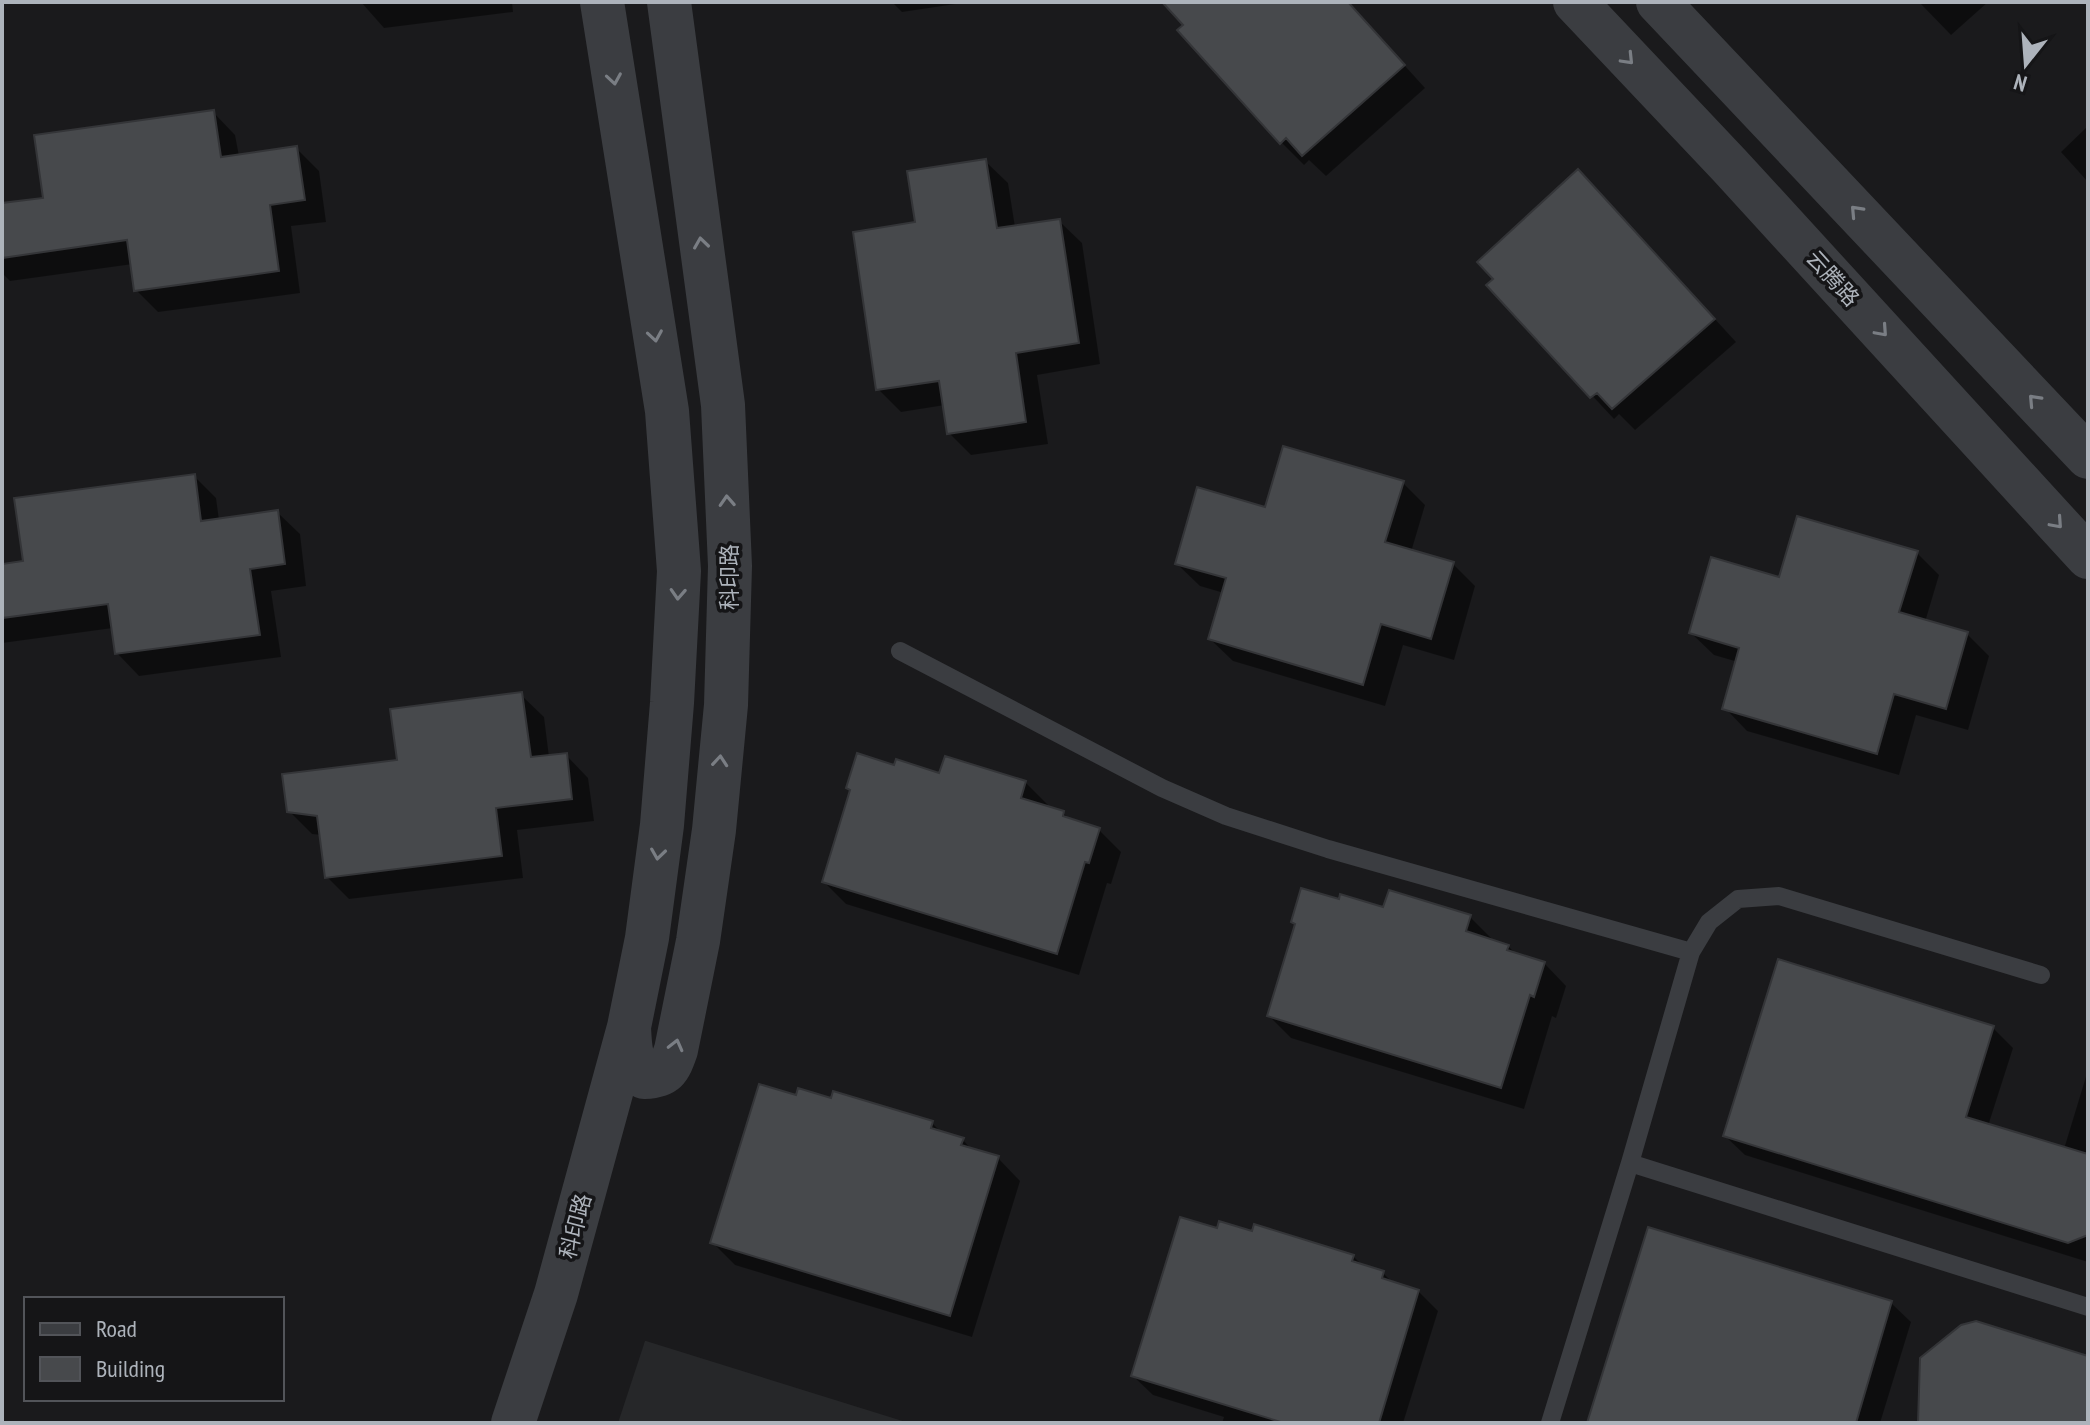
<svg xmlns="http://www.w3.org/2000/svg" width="2090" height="1425" font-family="'PT Sans Narrow','Noto Sans SC',sans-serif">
	<rect width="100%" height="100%" fill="#1a1a1c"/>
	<path fill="#262729" d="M 645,1341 L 646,1341 L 909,1423 L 618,1423 Z"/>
	<path fill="#0007" d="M 361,2 L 512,2 L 513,12 L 384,28 Z
		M 892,2 L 969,2 L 902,12 Z
		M 1177,2 L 1347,2 L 1425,88 L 1326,176 L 1309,160 L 1304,165 L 1282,143 L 1180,30 L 1186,25 Z
		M 1919,2 L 1988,2 L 1951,35 Z
		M 213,112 L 235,135 L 239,156 L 296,148 L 319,171 L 326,222 L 291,226 L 300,293 L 158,312 L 136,290 L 133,264 L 10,281 L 2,273 L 2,205 L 45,199 Z
		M 2088,126 L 2088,182 L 2061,152 Z
		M 985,161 L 1008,183 L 1015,227 L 1059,221 L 1082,243 L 1100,364 L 1037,375 L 1048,444 L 971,455 L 949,433 L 945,405 L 901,412 L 878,389 L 917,224 Z
		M 1600,194 L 1736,342 L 1635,430 L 1619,414 L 1614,419 L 1489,285 Z
		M 194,476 L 216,498 L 219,520 L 277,512 L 300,534 L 306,586 L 271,591 L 281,657 L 139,676 L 117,653 L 113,628 L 2,643 L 2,566 L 25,563 Z
		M 1403,483 L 1425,505 L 1411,552 L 1453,564 L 1475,586 L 1454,660 L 1403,645 L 1385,706 L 1233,661 L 1210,639 L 1224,593 L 1200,586 L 1177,564 L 1266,509 Z
		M 1917,553 L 1939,575 L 1925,622 L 1967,634 L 1989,656 L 1968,730 L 1916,715 L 1899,775 L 1747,731 L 1725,708 L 1738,662 L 1714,655 L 1691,633 L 1780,579 Z
		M 521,695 L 544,717 L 549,757 L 566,755 L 588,778 L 594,821 L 517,830 L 523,878 L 349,899 L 327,877 L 322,835 L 312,834 L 289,811 L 399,762 Z
		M 895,767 L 941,775 L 1025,782 L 1048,805 L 1047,808 L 1063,813 L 1072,821 L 1099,830 L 1121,852 L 1111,884 L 1107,883 L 1079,975 L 846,904 L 824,882 Z
		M 1340,902 L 1385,910 L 1470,917 L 1492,939 L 1492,941 L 1508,946 L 1517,955 L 1544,963 L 1566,986 L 1556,1018 L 1552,1016 L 1524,1109 L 1291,1038 L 1269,1016 Z
		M 1993,1028 L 2013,1048 L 1988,1126 L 2064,1149 L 2088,1070 L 2088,1262 L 1745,1155 L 1725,1136 Z
		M 798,1098 L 932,1123 L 943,1134 L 963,1140 L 973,1151 L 998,1158 L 1020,1181 L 972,1337 L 735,1265 L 713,1243 Z
		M 1218,1230 L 1353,1256 L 1364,1267 L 1383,1273 L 1394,1284 L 1418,1291 L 1438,1311 L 1403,1423 L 1222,1423 L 1224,1417 L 1153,1395 L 1133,1376 Z
		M 1649,1230 L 1891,1303 L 1911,1322 L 1880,1423 L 1589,1423 Z"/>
	<path fill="#47494c" stroke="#343538" stroke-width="2" d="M 1162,2 L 1348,2 L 1405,65 L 1302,156 L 1286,138 L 1280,144 L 1177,30 L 1183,25 Z
		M 214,110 L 221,157 L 297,146 L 305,200 L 270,205 L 279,271 L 134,291 L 127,240 L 2,258 L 2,203 L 43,198 L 34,135 Z
		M 986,159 L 997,228 L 1060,219 L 1079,343 L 1016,353 L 1026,422 L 947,434 L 939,381 L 876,390 L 853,232 L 915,222 L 907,171 Z
		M 1578,169 L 1715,319 L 1612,409 L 1597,393 L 1590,398 L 1486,285 L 1493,279 L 1477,262 Z
		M 1283,446 L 1404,481 L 1385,542 L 1454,562 L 1431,639 L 1381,624 L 1363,685 L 1208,639 L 1226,578 L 1175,564 L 1197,487 L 1265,507 Z
		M 195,474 L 201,521 L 278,510 L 285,564 L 250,569 L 260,635 L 115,654 L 108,604 L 2,618 L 2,564 L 23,561 L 14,498 Z
		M 1797,516 L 1918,551 L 1899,612 L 1968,632 L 1946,709 L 1894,694 L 1877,754 L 1722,709 L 1739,648 L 1689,633 L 1711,557 L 1779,577 Z
		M 522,692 L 531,757 L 567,753 L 572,799 L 496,808 L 502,856 L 325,878 L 317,816 L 287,812 L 282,774 L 397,760 L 390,709 Z
		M 857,753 L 894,765 L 896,759 L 939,773 L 945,756 L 1026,781 L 1021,798 L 1064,811 L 1063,816 L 1100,828 L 1089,863 L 1085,862 L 1057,954 L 822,882 L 850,790 L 846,788 Z
		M 1301,888 L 1339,899 L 1340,894 L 1383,907 L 1389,890 L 1471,915 L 1466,931 L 1509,945 L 1507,950 L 1545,962 L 1534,997 L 1530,995 L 1501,1088 L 1267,1016 L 1295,924 L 1291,922 Z
		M 1778,959 L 1994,1026 L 1966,1117 L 2088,1154 L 2088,1235 L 2068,1243 L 1723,1136 Z
		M 759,1084 L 796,1095 L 798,1088 L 831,1098 L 833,1091 L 933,1121 L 931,1128 L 964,1138 L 961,1145 L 999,1156 L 950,1316 L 710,1243 Z
		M 1180,1217 L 1217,1228 L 1219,1221 L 1252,1231 L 1254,1224 L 1354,1255 L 1352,1261 L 1384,1271 L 1382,1278 L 1419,1290 L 1379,1423 L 1284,1423 L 1131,1376 Z
		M 1648,1227 L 1892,1301 L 1856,1423 L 1587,1423 Z
		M 1976,1321 L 2088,1356 L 2088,1423 L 1918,1423 L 1920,1358 L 1961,1325 Z"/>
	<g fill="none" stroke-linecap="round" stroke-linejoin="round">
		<path stroke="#3b3d41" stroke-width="18" d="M 900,651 L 1162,788 L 1226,816 L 1328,849 L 1691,952
			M 1630,1163 L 2088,1307
			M 1550,1423 L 1630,1163 L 1691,952 L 1709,922 L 1738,899 L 1779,896 L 2041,975"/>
		<path stroke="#3b3d41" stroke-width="44" d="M 1575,2 L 1730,166 L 2088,557
			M 1658,2 L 2088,457
			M 629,1027 C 630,1047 630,1062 644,1077 C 666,1076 669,1070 676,1050 L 698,941 L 714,830 L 726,705 L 730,566 L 723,405 L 669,2
			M 513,1423 L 556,1294 L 629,1027 L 647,938 L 662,825 L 672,703 L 679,571 L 667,411 L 602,2"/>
	</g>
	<defs><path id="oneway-chevron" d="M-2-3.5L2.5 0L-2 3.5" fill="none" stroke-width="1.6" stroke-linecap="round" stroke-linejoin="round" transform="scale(2)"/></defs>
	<g stroke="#7a7e84">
		<use href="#oneway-chevron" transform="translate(1628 59) rotate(46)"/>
		<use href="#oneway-chevron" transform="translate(614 79) rotate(81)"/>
		<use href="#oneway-chevron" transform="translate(1856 211) rotate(-133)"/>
		<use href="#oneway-chevron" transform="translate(701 243) rotate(-98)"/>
		<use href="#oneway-chevron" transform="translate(1882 331) rotate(48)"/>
		<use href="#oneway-chevron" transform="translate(655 336) rotate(81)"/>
		<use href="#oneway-chevron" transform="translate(2034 400) rotate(-133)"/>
		<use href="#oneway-chevron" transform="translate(727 501) rotate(-93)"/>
		<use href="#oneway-chevron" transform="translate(2057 523) rotate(48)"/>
		<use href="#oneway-chevron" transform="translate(678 594) rotate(93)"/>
		<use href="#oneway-chevron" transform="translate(720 761) rotate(-85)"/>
		<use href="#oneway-chevron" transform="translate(658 854) rotate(98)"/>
		<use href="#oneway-chevron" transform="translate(676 1045) rotate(-76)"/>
	</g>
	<g text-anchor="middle" stroke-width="7" stroke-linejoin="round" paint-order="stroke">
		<g font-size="22" fill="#adb3bb" stroke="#151517">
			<text transform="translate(1833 278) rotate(48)" y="8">云腾路</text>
			<text transform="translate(729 577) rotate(-90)" y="8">科印路</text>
			<text transform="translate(575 1226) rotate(-75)" y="8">科印路</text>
		</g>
	</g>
	<rect width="2090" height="1425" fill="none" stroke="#adb3bb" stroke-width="8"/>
	<rect x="24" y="1297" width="260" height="104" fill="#151517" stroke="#525459" stroke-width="2"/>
	<rect x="40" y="1323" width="40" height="12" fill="#3b3d41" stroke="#525459" stroke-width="2"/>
	<text x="96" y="1337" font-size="24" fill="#adb3bb">Road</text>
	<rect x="40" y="1357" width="40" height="24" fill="#47494c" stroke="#525459" stroke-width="2"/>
	<text x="96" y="1377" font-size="24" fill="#adb3bb">Building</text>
	<g transform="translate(2026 64) rotate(197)" stroke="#151517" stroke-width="6" paint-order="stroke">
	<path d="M0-6L14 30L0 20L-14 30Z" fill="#adb3bb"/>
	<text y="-12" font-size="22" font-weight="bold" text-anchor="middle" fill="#adb3bb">N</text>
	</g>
</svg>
